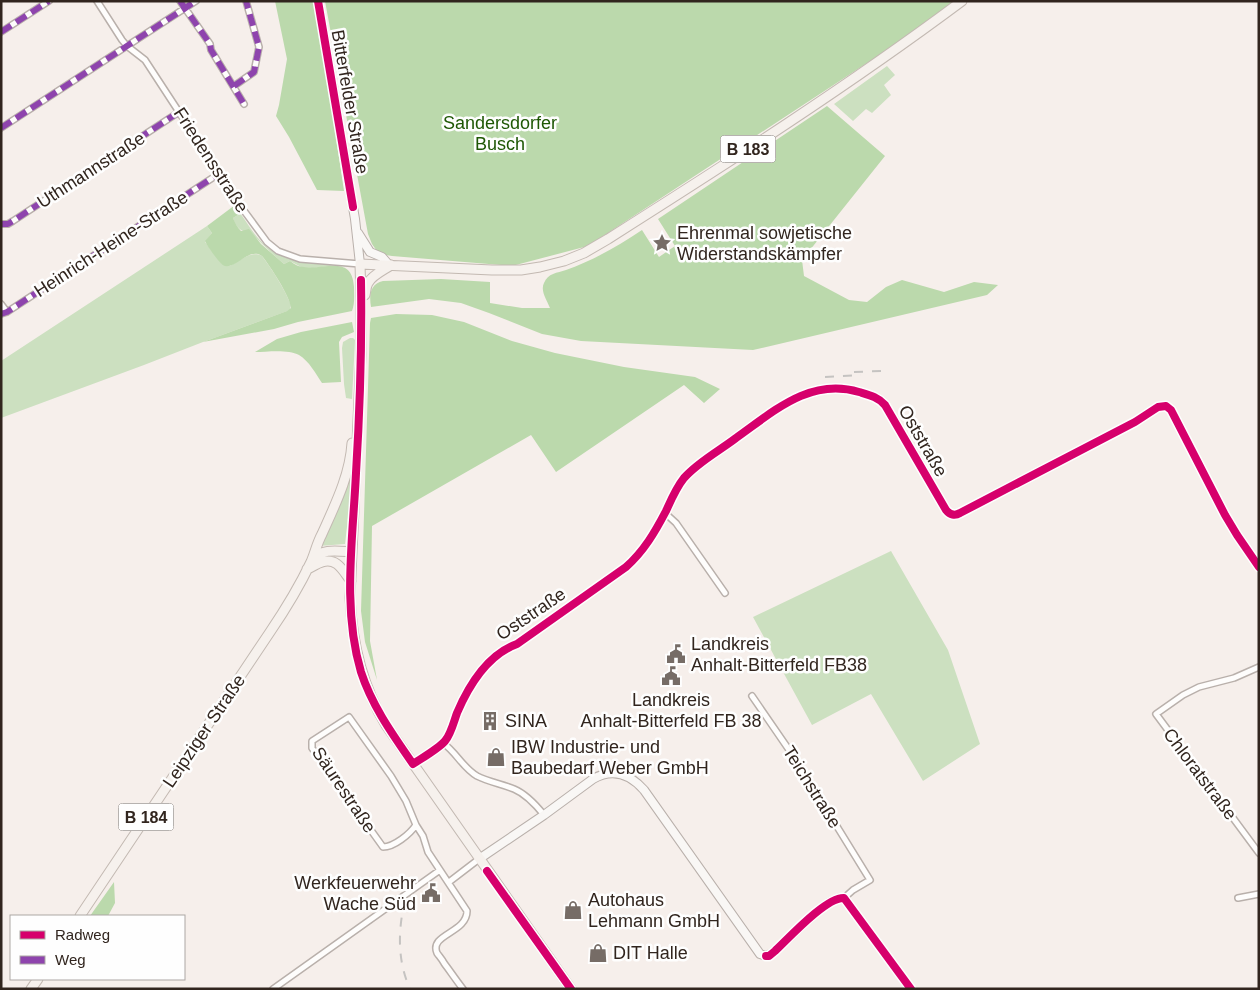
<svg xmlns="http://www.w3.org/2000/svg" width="1260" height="990" font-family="Helvetica,sans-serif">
	<rect width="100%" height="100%" fill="#f6efeb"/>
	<path fill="#cce0c0" d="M 887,66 L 895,75 L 884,85 L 891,95 L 872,113 L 866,109 L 853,121 L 834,104 Z
		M 240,213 C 246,221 251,230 258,238 C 280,264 309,263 339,265 L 312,268 L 301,267 L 290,261 L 284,264 C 274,256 266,247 257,239 C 247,230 237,233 233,218 L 238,215 Z
		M 207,226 L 212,233 L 205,242 L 222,264 L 230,266 C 239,261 252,250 262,256 C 273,271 284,288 291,305 L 290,310 L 203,342 L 144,365 L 1,418 L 1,361 Z
		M 350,338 L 353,338 L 355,340 L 352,399 L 346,398 L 344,384 L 342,348 L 343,342 Z
		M 354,466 L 345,544 L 319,546 Z
		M 891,551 L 948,650 L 980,744 L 923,781 L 871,694 L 812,725 L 753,617 Z"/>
	<path fill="#bbd9ac" d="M 275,1 L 313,1 L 327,77 L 344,191 L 317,190 L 289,137 L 276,116 L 279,105 L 287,59 Z
		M 325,1 L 954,1 L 896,44 L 588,246 L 512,266 L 392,256 L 379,254 L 372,244 L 368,234 Z
		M 827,106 L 885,156 L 802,260 L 804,276 L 849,300 L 867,302 L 886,287 L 902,280 L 944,292 L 974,282 L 998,285 L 987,295 L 753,350 L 581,341 L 542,334 L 489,313 L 461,303 L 429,299 L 371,307 C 369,295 370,284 383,281 L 441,279 L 490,282 L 490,303 L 522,308 L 550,308 C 547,300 540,291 544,283 C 548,273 557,273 566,270 C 594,260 618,246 642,230 L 659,257 L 675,246 L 658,219 Z
		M 235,205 L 240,213 L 238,215 L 233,218 C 235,223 237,227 241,231 L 249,229 L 261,244 L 284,264 L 290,261 C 294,264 299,267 304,267 C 325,270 352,254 354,287 C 354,296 355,303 352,311 L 298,322 L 274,329 L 203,342 L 287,311 L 291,308 C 290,296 270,266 262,256 C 249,247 236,269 225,266 C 220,265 210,249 207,245 L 205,241 L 212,233 L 207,226 Z
		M 396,314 L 432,315 L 464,322 L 512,341 L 555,353 L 624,367 L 695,377 L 720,389 L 704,403 L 684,385 L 556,472 L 531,435 L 372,526 L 370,641 L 377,680 L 365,642 L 361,611 L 370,323 L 371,318 Z
		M 352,322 L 354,332 L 342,337 L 339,342 L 341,382 L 322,383 C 316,374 309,361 299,355 C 288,349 267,352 255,352 L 277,339 L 301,332 Z
		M 114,882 L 115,903 L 108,916 L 90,916 Z"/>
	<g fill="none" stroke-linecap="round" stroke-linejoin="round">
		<g stroke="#b9b0ab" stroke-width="8">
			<path id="street" d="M 97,1 L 122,40 L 127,46 L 145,60 L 213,164 L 227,183 L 239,204 L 267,242 L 278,251 L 300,259 L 360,264
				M 180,1 L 210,44 L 211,50 L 244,104
				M 1,32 L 49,1
				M 234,86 L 254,72 L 259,47 L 246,1
				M 1,128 L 196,1
				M 1,224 L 8,224 L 13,221 L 179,112
				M 1,304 L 7,312
				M 1,314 L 7,312 L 220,173
				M 665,513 L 676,523 L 725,593
				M 1259,667 L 1234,678 L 1199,687 L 1183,695 L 1156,714 L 1259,853
				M 752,696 L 796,760 L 870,880 L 853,890 L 844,898
				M 443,743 C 456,752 463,768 477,776 C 489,782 502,784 514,789 C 526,794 536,805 544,815
				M 413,764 C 422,758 438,749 445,741 C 451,734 454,721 457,713 C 469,685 487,655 517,644 L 626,567 C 644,551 655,532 666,511 C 671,500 676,488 684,478 C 698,462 719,451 736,438 C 773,412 810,377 859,392 C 869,395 878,397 885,405 L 946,510 C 950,515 955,516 960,513 L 1135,422 L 1158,407 L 1166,406 L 1171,410 L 1225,515 L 1237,535 L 1259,567
				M 416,825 C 410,834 394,847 383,847 L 312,748 L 312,741 L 349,717 L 391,776 L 406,801 L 416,825 L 423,836 L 428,852 L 467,911 C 467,933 429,934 437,953 C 439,956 442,959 444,963 C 450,971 456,980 463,989
				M 449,882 L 479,859
				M 1238,898 L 1259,894
				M 273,989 L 440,870"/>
		</g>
		<g stroke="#b9b0ab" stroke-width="10">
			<path id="secondary" d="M 318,1 L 355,219 L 360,264
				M 358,233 L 370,252 L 382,257 L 389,265
				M 479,859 L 544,815 L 593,779 C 612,768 630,774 644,790 L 760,954 L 766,956 L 771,954 C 787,942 824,897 844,898 L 911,989"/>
		</g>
		<g stroke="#c3b9b2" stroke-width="11">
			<path id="primary" d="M 365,295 C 366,291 366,286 368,283 C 372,275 384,270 391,265
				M 312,560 C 322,548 337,551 352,552
				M 307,569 C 313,567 317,563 322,562 C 337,557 343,571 351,581
				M 80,916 L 270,632 C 285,610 299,587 311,562 C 315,553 317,543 322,534 C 335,505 350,475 352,443
				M 31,989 L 38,979
				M 571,989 L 386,725 C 362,686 352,643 350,597 L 361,354 L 361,299 L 360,264 L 492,270 L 521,270 L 540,267 L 564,261 L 584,253 L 608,239 C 728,163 848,86 962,1"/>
		</g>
		<use href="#street" stroke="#fefdfc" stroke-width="5"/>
		<use href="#secondary" stroke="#f9f7f5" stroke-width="8"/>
		<use href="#primary" stroke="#f6f1ed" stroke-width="9"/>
		<path stroke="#c5c3c1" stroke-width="2" stroke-dasharray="9 9" stroke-linecap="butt" d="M 854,372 L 881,371
			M 825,377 L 861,375
			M 405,900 C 398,930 397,960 410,989"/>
		<path stroke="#8e44ad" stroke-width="6" stroke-dasharray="12 6" stroke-linecap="butt" d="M 180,1 L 210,44 L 211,50 L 244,104
			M 1,32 L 49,1
			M 234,86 L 254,72 L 259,47 L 246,1
			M 1,128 L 196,1
			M 1,224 L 8,224 L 13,221 L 179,112
			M 1,314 L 7,312 L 220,173"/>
		<g stroke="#fefefe" stroke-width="11">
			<path id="cycleway" d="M 318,1 L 353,207
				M 361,280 C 362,344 360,408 356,473 C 353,538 342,608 361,672 C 372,706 393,735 413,764 C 422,758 438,749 445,741 C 451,734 454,721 457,713 C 469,685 487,655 517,644 L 626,567 C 644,551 655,532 666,511 C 671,500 676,488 684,478 C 698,462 719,451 736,438 C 773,412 810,377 859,392 C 869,395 878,397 885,405 L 946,510 C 950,515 955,516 960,513 L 1135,422 L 1158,407 L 1166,406 L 1171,410 L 1225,515 L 1237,535 L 1259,567
				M 487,871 L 571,989
				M 766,956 L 769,956 L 775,951 C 788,939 826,897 844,898 L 911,989"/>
		</g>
		<use href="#cycleway" stroke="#d6006c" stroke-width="8"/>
	</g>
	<defs>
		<g id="sight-bare" transform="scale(1.5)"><path d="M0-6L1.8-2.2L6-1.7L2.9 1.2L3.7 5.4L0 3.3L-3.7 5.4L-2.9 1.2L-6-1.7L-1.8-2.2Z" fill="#766c66" stroke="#fefefe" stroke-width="2.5" paint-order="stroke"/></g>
		<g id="civic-bare" transform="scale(1.5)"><path d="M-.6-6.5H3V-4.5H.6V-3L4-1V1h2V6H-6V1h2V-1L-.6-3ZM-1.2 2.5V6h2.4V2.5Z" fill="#766c66" stroke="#fefefe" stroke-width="2.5" paint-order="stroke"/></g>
		<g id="building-bare" transform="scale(1.5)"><path d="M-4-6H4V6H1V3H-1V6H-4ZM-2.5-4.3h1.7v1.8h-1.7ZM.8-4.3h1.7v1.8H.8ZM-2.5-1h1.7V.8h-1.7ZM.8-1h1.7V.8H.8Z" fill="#766c66" stroke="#fefefe" stroke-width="2.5" paint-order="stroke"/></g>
		<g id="shop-bare" transform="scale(1.5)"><path d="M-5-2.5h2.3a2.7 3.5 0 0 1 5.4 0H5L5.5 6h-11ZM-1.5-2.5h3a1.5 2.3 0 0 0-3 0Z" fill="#766c66" stroke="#fefefe" stroke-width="2.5" paint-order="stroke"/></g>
	</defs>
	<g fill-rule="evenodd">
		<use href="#sight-bare" x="662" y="243"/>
		<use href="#civic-bare" x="676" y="654"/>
		<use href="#civic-bare" x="671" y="676"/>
		<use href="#building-bare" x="490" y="721"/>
		<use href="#shop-bare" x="496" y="757"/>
		<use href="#civic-bare" x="431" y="893"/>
		<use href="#shop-bare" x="573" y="910"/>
		<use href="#shop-bare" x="598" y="953"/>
	</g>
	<g text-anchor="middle" stroke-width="5" stroke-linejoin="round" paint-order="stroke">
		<g fill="#fefefe" stroke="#6e6661" stroke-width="1">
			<rect x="720.5" y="135.5" width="55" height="27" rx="4"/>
			<rect x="118.5" y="803.5" width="55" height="27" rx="4"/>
		</g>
		<g font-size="16" font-weight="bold" fill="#31251e">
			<text x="748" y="155">B 183</text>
			<text x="146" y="823">B 184</text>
		</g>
		<g font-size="18" fill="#31251e" stroke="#fefefe">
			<text transform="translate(350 102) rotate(80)" y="6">Bitterfelder Straße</text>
			<text transform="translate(211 160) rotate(57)" y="6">Friedensstraße</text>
			<text transform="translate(91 170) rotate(-33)" y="6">Uthmannstraße</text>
			<text transform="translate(111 244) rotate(-33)" y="6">Heinrich-Heine-Straße</text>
			<text transform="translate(923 441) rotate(60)" y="6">Oststraße</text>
			<text transform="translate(531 614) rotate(-34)" y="6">Oststraße</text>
			<text transform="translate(204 731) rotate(-56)" y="6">Leipziger Straße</text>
			<text transform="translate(1200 774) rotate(53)" y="6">Chloratstraße</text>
			<text transform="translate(812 787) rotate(58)" y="6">Teichstraße</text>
			<text transform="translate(344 790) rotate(56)" y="6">Säurestraße</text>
		</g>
		<g font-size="18" fill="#1e5704" stroke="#fefefe">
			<text x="500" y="129">Sandersdorfer<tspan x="500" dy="21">Busch</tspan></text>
		</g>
		<g font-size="18" fill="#31251e" stroke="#fefefe" text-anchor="start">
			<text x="677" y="239">Ehrenmal sowjetische<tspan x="677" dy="21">Widerstandskämpfer</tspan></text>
			<text x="691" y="650">Landkreis<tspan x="691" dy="21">Anhalt-Bitterfeld FB38</tspan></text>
			<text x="671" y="706" text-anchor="middle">Landkreis<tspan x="671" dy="21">Anhalt-Bitterfeld FB 38</tspan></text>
			<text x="505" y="727">SINA</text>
			<text x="511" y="753">IBW Industrie- und<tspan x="511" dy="21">Baubedarf Weber GmbH</tspan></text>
			<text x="416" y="889" text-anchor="end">Werkfeuerwehr<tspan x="416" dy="21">Wache Süd</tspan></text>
			<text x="588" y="906">Autohaus<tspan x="588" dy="21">Lehmann GmbH</tspan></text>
			<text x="613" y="959">DIT Halle</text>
		</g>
	</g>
	<rect width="1260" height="990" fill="none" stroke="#31251e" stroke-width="5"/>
	<rect x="10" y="915" width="175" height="65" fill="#fefefe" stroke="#aca7a4"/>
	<rect x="20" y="931" width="25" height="8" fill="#d6006c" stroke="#aca7a4"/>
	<text x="55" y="940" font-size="15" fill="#31251e">Radweg</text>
	<rect x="20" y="956" width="25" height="8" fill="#8e44ad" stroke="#aca7a4"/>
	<text x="55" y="965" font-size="15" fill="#31251e">Weg</text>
</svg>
